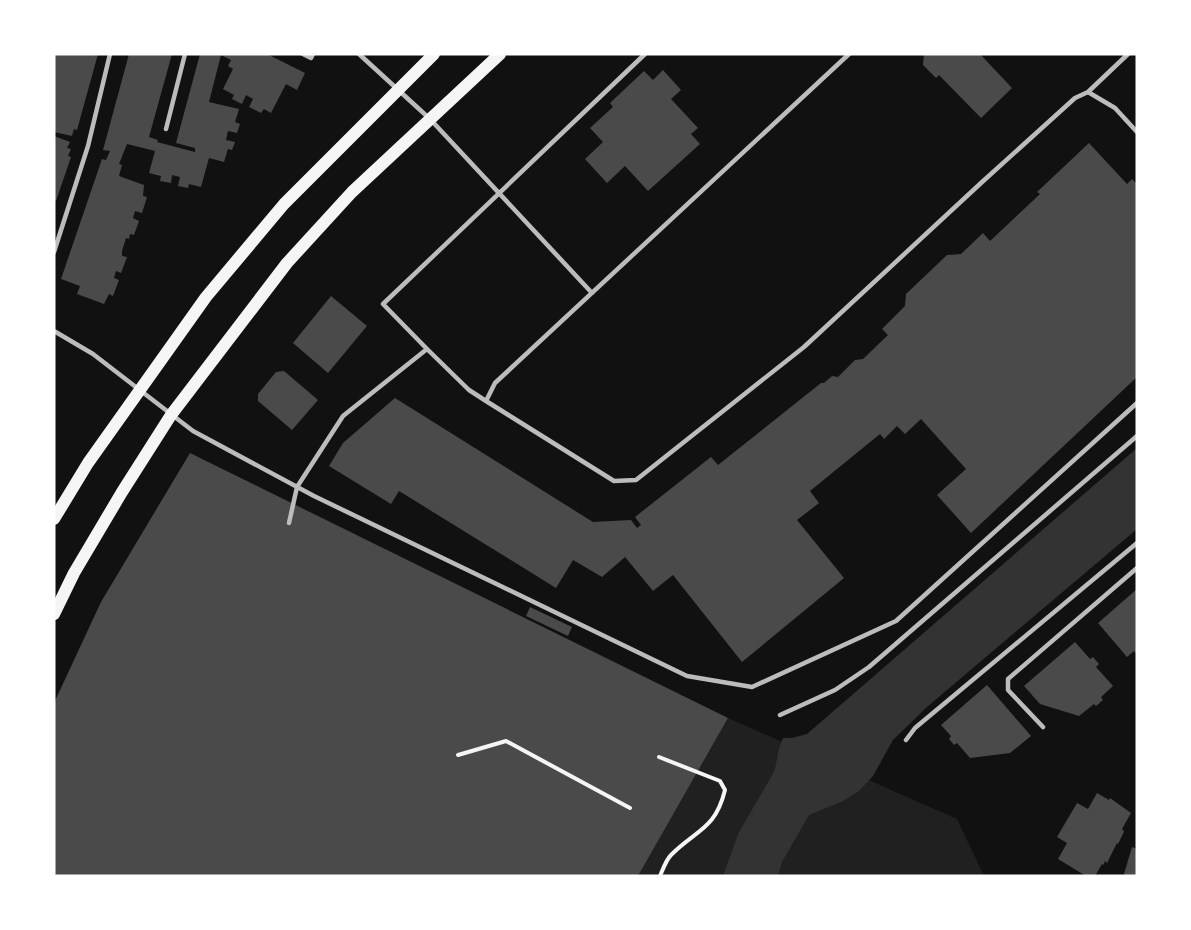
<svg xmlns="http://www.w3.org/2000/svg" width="1191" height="930" font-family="Rubik,sans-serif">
	<rect width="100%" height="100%" fill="#111"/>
	<path fill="#202020" d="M 728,718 L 957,819 L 984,876 L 638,876 Z"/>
	<path fill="#333" d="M 1137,448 L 1137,529 L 927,707 L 893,740 L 873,776 L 859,791 L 843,801 L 809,815 L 782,862 L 778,876 L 723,876 L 739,832 L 774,772 C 778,760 777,750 783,738 L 792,738 L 807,734 Z"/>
	<path fill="#4a4a4a" d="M 54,54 L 98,54 L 77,130 L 74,129 L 72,136 L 54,132 Z
		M 129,54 L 172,54 L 149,137 L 158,140 L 157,142 L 195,152 L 195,148 L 176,143 L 200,54 L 267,54 L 305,73 L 297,90 L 286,84 L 271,113 L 264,109 L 261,113 L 249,107 L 253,99 L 246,95 L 242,104 L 232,99 L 234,95 L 223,89 L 233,69 L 228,66 L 231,60 L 221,55 L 209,102 L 239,109 L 235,122 L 240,124 L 237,133 L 228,131 L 226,140 L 235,142 L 232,150 L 228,149 L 224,162 L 209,158 L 201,187 L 189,184 L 188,188 L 178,186 L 180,177 L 172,175 L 171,183 L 160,181 L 161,176 L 149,173 L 155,151 L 127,144 L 119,164 L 122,165 L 119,176 L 144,185 L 143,196 L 147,197 L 142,213 L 135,211 L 133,218 L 139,221 L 134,235 L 130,234 L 129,239 L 126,238 L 122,251 L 122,256 L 127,257 L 121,273 L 116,271 L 114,278 L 119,280 L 113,296 L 109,294 L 104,304 L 77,294 L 80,286 L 61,279 L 102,159 L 106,160 L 110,151 L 103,150 Z
		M 924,54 L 980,54 L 1012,88 L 981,118 L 939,75 L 936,78 L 923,65 Z
		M 663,70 L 681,90 L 671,99 L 698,128 L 691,134 L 700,144 L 648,191 L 625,166 L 607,183 L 585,159 L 603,142 L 590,128 L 613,107 L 610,103 L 644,71 L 653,80 Z
		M 54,136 L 70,142 L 67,148 L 71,149 L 68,156 L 71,157 L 56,201 L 54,200 Z
		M 1089,143 L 1127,184 L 1132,179 L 1137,184 L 1137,377 L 971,533 L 937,495 L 966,469 L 921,419 L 905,434 L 897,426 L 884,439 L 880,434 L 810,491 L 819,503 L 797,520 L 844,578 L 742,662 L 673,575 L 653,591 L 625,557 L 602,577 L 573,560 L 556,588 L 399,491 L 391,504 L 329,466 L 343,443 L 395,398 L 593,522 L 631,520 L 637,528 L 641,525 L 635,517 L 711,457 L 718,465 L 821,383 L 824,383 L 832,376 L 838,377 L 855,360 L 863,359 L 888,335 L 882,329 L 905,306 L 906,294 L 947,255 L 961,254 L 983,233 L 990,241 L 1040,194 L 1037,192 Z
		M 331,296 L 367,326 L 328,373 L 293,343 Z
		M 284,371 L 318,400 L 292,430 L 258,401 L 258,394 L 276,372 Z
		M 190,453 L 728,718 L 638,876 L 54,876 L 54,703 L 101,602 Z
		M 1137,589 L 1137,655 L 1134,651 L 1127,657 L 1098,623 Z
		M 530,607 L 572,627 L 568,636 L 526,616 Z
		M 1075,642 L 1090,659 L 1093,657 L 1099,664 L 1096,667 L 1113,686 L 1101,697 L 1103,700 L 1096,706 L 1094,704 L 1079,716 L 1040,704 L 1024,686 Z
		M 987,685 L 1031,736 L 1010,753 L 970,758 L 957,743 L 954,745 L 949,739 L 951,736 L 941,725 Z
		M 1097,793 L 1109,800 L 1110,798 L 1131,813 L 1122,829 L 1124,831 L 1123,834 L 1118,844 L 1117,843 L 1107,863 L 1105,861 L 1103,865 L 1102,864 L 1095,876 L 1086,876 L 1058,859 L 1067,843 L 1057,837 L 1077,803 L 1088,809 Z
		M 1132,847 L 1137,849 L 1137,876 L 1126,876 L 1124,874 Z"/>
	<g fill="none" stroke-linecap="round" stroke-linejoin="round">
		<path stroke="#f5f5f5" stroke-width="4" d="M 458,755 L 506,741 L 630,808
			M 659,757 L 720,781 L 725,790 C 715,830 697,829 671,855 C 666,860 663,869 660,876"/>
		<path stroke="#bcbcbc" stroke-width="4.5" d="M 303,54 L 311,58 L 313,54
			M 359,54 L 430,119 L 592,293
			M 1088,92 L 1115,108 L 1137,132
			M 166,129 L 185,54
			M 54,252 L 88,146 L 110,54
			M 54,331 L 93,354 L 193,431 L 314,496 L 687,676 L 752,687 L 896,621 L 1137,403
			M 427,349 L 383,304 L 645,54
			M 486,401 L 495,383 L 849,54
			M 289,523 L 297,487 L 343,416 L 427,349 L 469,390 L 486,401 L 614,481 L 636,480 L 804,347 L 981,183 L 1075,98 L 1088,92 L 1128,54
			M 780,715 L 835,690 L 869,667 L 1137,436
			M 1043,727 L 1008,690 L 1008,679 L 1137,568
			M 906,740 L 915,728 L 1137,543"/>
		<path stroke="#f5f5f5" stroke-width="12" d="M 54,519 L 88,463 L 206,297 L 284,204 L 434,54
			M 54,614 L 74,573 L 122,492 L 171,415 L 287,263 L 352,192 L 500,54"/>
	</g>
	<rect width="1191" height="930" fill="none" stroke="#ffffff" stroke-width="111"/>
</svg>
